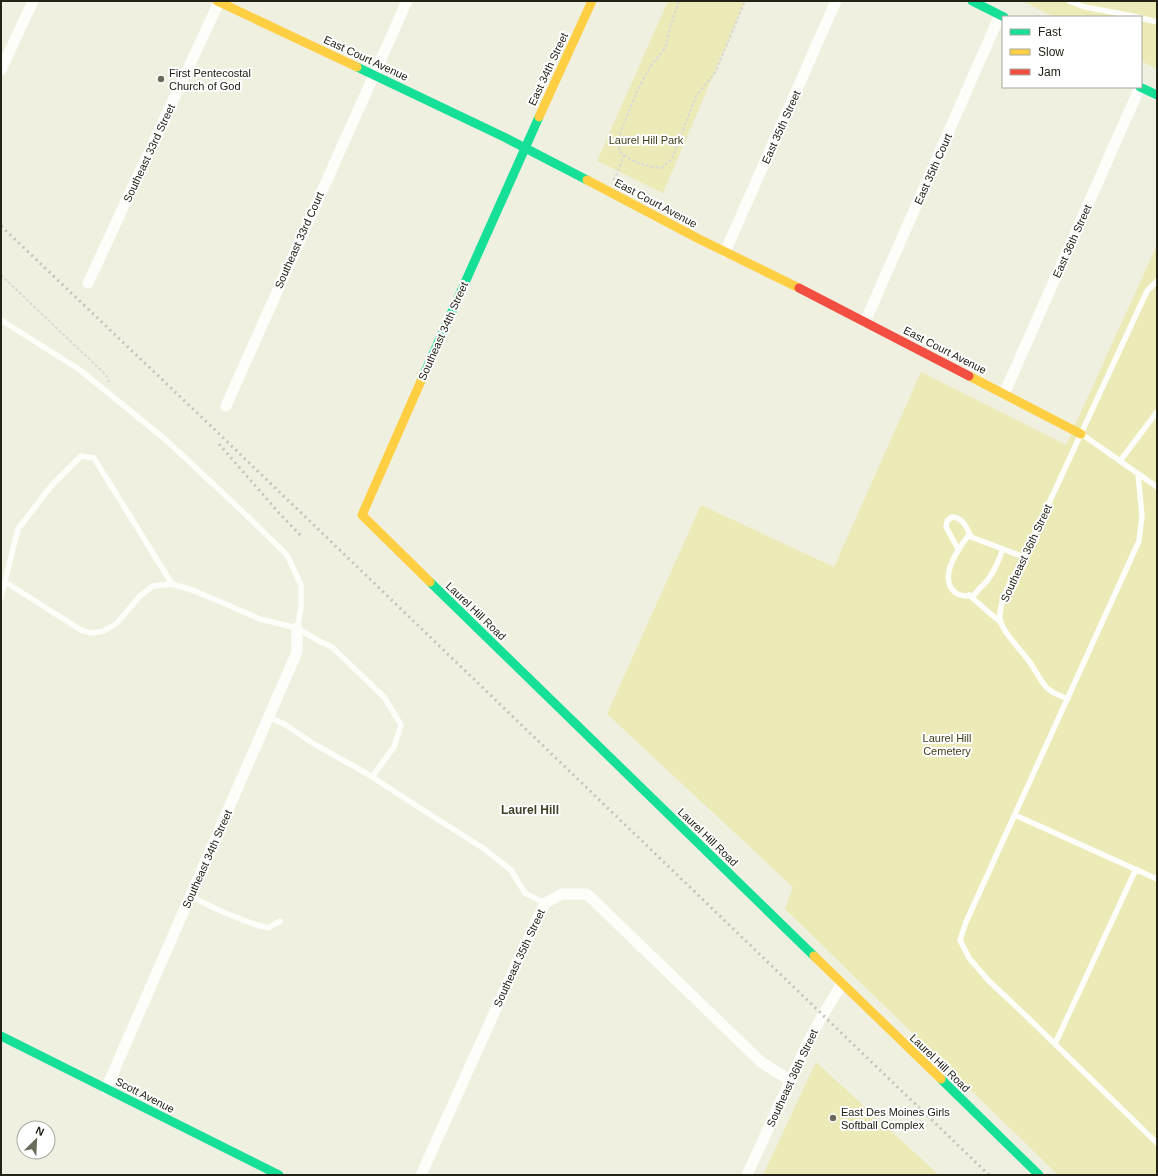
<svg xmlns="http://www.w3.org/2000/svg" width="1158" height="1176" font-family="Helvetica,sans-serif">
	<rect width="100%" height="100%" fill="#f0f0e0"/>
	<path fill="#eceab6" d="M 668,1 L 745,1 L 663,193 L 597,161 Z
		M 1023,1 L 1157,1 L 1157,69 L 1141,61 L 1141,17 L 1054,17 Z
		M 1157,245 L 1157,1175 L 1058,1175 L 785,909 L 793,887 L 607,714 L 701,505 L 834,567 L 921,372 L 1066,445 Z
		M 816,1062 L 939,1175 L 763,1175 Z"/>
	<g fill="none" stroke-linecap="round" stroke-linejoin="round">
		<path stroke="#dadad5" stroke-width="2" stroke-dasharray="3 2" stroke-linecap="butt" d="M 679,1 L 670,27 L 666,47 L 650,67 L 637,91 L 620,134 L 619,151 C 632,162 644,166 661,168 L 672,159 L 696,96 L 715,73 L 745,1
			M 613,180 L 617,174 L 624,155
			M 1,275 L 106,375 L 109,382"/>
		<path stroke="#fdfdfa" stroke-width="5.5" d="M 1069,1 L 1085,7 L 1138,17
			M 1141,18 L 1157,22
			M 1,320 L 80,370 L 166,440 L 243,512 L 287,555 L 301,585 L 301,608 L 297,628
			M 1083,435 L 1157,487
			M 1120,461 L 1157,412
			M 1138,474 L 1142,516 L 1139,541 L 966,922 L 960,940 L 969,958 L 989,981 L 1024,1014 L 1157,1143
			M 958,549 L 946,527 L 947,521 L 952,517 C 964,518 966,527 971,537
			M 1003,549 C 997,564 992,578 980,588 C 978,590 976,594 973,595 C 968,597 960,596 956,593 C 937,579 958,549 968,536 L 971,537 L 1024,557
			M 5,582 L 81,630 L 91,633 L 104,631 L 117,623 L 140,596 L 153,586 L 172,584 L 195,591 L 260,619 L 297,628 L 321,642 L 332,647 L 384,697 L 401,725 L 394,747 L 372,777
			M 969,595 L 993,616 L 1001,622
			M 1,597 L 18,529 L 52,485 L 81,456 L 94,458 L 172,584
			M 1068,699 C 1061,696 1051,693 1046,687 C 1039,679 1035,669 1029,661 C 1021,650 1006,636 1001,623 C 995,606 1015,573 1024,557 L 1147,291 L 1157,281
			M 269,717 L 286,725 L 314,744 L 366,773 L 426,812 L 483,848 L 511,870 L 525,893 L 545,903
			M 1015,815 L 1157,879
			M 190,896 C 216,909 240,921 268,928 L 280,921
			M 1055,1044 L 1136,869"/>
		<path stroke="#fdfdfa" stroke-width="11" d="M 1,70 L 33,1
			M 725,252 L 836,1
			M 88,283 L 219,2
			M 865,322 L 1000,15
			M 1004,394 L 1140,87
			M 226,406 L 407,1
			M 106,1089 L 297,652 L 297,628
			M 421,1175 L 514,969 L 545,903 L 562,894 L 587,894 L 761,1062 L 791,1081
			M 747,1175 L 807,1044 L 821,1018 L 842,984"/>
		<path stroke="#16e098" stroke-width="9" d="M 972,1 L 1004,17
			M 357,67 L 504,137 L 587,180
			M 1140,87 L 1157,95
			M 421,381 L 539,117
			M 430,582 L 814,956
			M 1,1036 L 279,1175
			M 941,1079 L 1039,1175"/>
		<path stroke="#ffcf43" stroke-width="9" d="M 217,1 L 357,67
			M 539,117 L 592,1
			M 587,180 L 699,239 L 799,288
			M 969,376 L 1081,434
			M 421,381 L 362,515 L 430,582
			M 814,956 L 941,1079"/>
		<path stroke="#f24e42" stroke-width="9" d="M 799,288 L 969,376"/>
		<path stroke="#c3c3be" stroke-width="3" stroke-dasharray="2 4" stroke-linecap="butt" d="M 1,226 L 214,429 L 989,1175
			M 219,444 L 279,513 L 302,537"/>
	</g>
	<g fill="#6a6a5d" stroke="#fff" stroke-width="1.5">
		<circle cx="161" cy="79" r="4"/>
		<circle cx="833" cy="1118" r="4"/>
	</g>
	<g text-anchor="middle" stroke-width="4" stroke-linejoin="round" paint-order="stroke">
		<g font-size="11" fill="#222217" stroke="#fff">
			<text transform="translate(366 58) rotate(25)" y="4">East Court Avenue</text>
			<text transform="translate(548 69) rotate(-65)" y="4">East 34th Street</text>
			<text transform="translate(781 127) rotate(-66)" y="4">East 35th Street</text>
			<text transform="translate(149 153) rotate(-65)" y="4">Southeast 33rd Street</text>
			<text transform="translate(933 169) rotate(-66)" y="4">East 35th Court</text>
			<text transform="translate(656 203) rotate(28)" y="4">East Court Avenue</text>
			<text transform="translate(299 240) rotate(-66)" y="4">Southeast 33rd Court</text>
			<text transform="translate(1072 241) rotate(-66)" y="4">East 36th Street</text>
			<text transform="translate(443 331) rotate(-66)" y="4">Southeast 34th Street</text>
			<text transform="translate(945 350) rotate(27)" y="4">East Court Avenue</text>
			<text transform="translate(1026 553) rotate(-65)" y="4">Southeast 36th Street</text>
			<text transform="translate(476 611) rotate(44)" y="4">Laurel Hill Road</text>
			<text transform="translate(708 837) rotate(44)" y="4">Laurel Hill Road</text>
			<text transform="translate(207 859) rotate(-66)" y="4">Southeast 34th Street</text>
			<text transform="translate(519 958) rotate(-65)" y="4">Southeast 35th Street</text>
			<text transform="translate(940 1063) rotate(44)" y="4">Laurel Hill Road</text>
			<text transform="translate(792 1078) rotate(-65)" y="4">Southeast 36th Street</text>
			<text transform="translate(145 1095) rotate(27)" y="4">Scott Avenue</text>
		</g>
		<g font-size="11" fill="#222217" stroke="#fff" text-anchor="start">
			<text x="169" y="77">First Pentecostal<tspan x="169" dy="13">Church of God</tspan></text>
			<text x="841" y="1116">East Des Moines Girls<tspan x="841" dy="13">Softball Complex</tspan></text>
		</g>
		<g font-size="11" fill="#42411c" stroke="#fff">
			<text x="646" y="144">Laurel Hill Park</text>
			<text x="947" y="742">Laurel Hill<tspan x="947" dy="13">Cemetery</tspan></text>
		</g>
		<g font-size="12" font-weight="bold" fill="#3f3f26" stroke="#fff">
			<text x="530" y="814">Laurel Hill</text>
		</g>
	</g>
	<rect width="1158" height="1176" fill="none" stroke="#222217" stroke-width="4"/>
	<rect x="1002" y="16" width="140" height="72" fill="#ffffff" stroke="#a7a7a2"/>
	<rect x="1010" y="29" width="20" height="6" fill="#16e098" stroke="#a7a7a2"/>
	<text x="1038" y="36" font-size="12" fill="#222217">Fast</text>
	<rect x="1010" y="49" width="20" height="6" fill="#ffcf43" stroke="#a7a7a2"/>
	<text x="1038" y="56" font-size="12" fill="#222217">Slow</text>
	<rect x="1010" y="69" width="20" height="6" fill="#f24e42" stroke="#a7a7a2"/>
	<text x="1038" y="76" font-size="12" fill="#222217">Jam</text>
	<g transform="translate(36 1140) rotate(24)"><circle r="19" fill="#ffffff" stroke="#a7a7a2"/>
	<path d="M0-3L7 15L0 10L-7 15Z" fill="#6a6a5d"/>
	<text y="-6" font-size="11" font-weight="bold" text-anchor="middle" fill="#222217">N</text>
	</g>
</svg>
